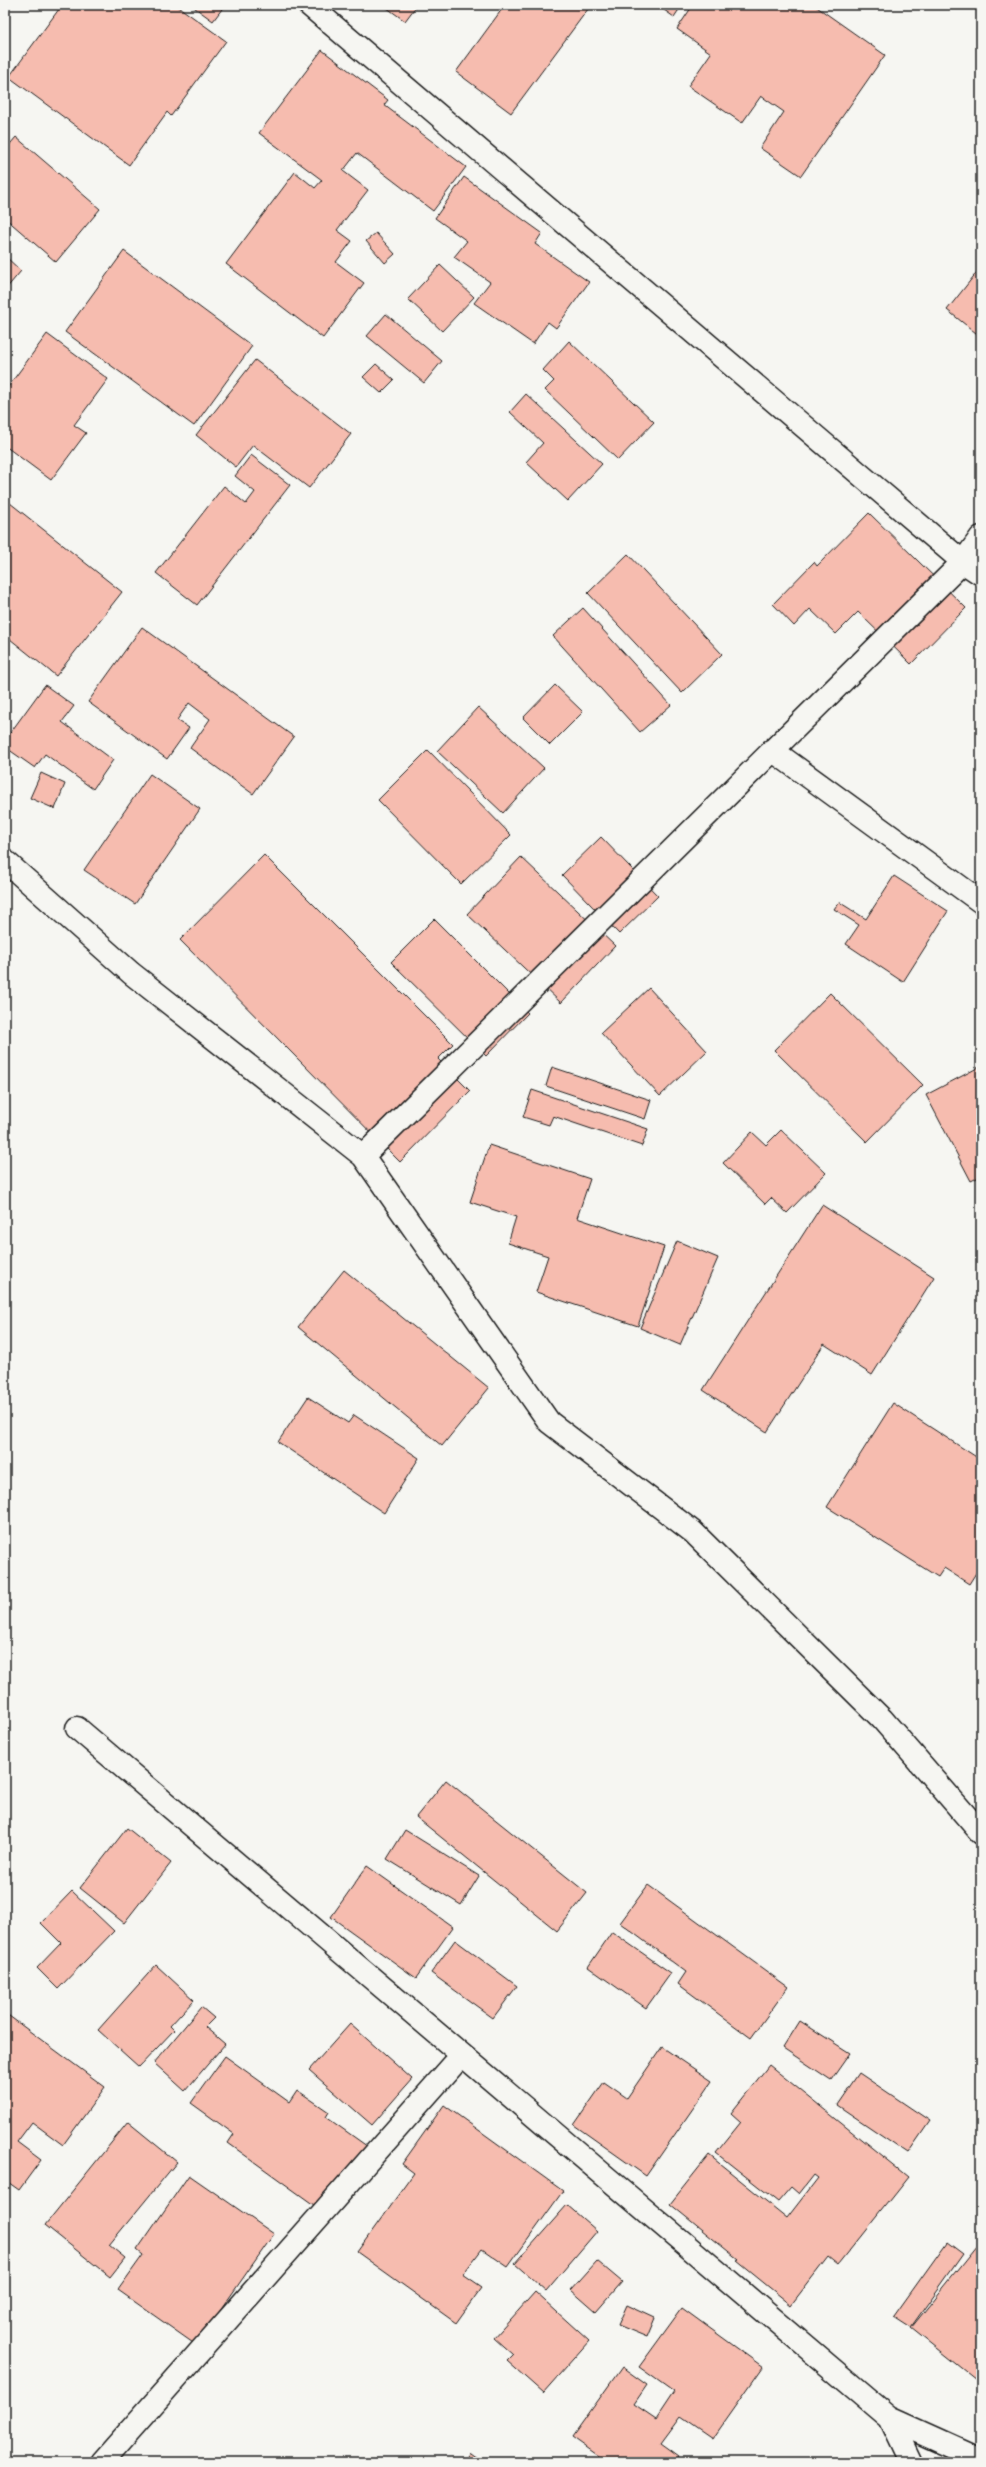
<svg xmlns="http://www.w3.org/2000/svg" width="986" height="2467" font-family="'Shantell Sans',sans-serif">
	<rect width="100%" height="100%" fill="#f6f6f2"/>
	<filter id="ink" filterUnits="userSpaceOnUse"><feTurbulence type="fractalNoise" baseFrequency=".025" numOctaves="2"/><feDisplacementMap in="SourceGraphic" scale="8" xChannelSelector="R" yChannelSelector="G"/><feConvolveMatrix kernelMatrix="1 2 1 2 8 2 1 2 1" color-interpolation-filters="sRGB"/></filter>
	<g filter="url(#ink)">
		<path fill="#f6bcaf" stroke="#1c1c1c" d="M 62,5 L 176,5 L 226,41 L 171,116 L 167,112 L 129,165 L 9,77 Z
			M 191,5 L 225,5 L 213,21 Z
			M 383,5 L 417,5 L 405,21 Z
			M 505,5 L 591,5 L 511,113 L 456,72 Z
			M 657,5 L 682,5 L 674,17 Z
			M 693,5 L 814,5 L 885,55 L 801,176 L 760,148 L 784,112 L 761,96 L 742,123 L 688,86 L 711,53 L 677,29 Z
			M 322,50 L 388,100 L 384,105 L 466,167 L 433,211 L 357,153 L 343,171 L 368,190 L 337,230 L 352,241 L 336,262 L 364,283 L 323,338 L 226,264 L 295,172 L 315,188 L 322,180 L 259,133 Z
			M 16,137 L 100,209 L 56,262 L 5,218 L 5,150 Z
			M 464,177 L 542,233 L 535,244 L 589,282 L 556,328 L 548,322 L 533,344 L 474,303 L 490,282 L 454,257 L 467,241 L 435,218 Z
			M 376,233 L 395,254 L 385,263 L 366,241 Z
			M 124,251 L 252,346 L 194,426 L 65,332 Z
			M 5,256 L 21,271 L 5,290 Z
			M 440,265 L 474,297 L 442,331 L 408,299 Z
			M 981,267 L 981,337 L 947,310 Z
			M 386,314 L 442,361 L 424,383 L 367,336 Z
			M 47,334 L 108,379 L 74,425 L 86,433 L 51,480 L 5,446 L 5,391 Z
			M 569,341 L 654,422 L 618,460 L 545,390 L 554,381 L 543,370 Z
			M 255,360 L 351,434 L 309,488 L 253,445 L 236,467 L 196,435 Z
			M 376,364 L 394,380 L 381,393 L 363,377 Z
			M 526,394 L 602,464 L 568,501 L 526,462 L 543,443 L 510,412 Z
			M 251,455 L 290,485 L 197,605 L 156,573 L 224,486 L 246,504 L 255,492 L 235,476 Z
			M 5,499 L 122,592 L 56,676 L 5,635 Z
			M 869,513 L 966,608 L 911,664 L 858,612 L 836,634 L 810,609 L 794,626 L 773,604 L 814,562 L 817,566 Z
			M 628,554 L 722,654 L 682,693 L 588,593 Z
			M 583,608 L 671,705 L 640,732 L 553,636 Z
			M 142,627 L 294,737 L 253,794 L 190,748 L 210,719 L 189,703 L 177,720 L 189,728 L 167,759 L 88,702 Z
			M 45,685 L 74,706 L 62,722 L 113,760 L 93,789 L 45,754 L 35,768 L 5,747 L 5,740 Z
			M 555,685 L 583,712 L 550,745 L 523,718 Z
			M 478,707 L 544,768 L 503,813 L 437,751 Z
			M 428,750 L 511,835 L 461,884 L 378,800 Z
			M 41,773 L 65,784 L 55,809 L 30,798 Z
			M 150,774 L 200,809 L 135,904 L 84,870 Z
			M 601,837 L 658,896 L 619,934 L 562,875 Z
			M 264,855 L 453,1044 L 438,1059 L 470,1091 L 400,1162 L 180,940 Z
			M 521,857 L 615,946 L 561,1003 L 467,914 Z
			M 894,876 L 948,911 L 903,982 L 846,944 L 859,925 L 834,909 L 839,902 L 866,919 Z
			M 434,919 L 528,1013 L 486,1056 L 391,962 Z
			M 649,988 L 707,1051 L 660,1096 L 601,1033 Z
			M 830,993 L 923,1085 L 867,1142 L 774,1050 Z
			M 981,1066 L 981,1176 L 971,1181 L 926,1095 Z
			M 552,1067 L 651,1100 L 645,1119 L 546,1086 Z
			M 532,1090 L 648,1129 L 642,1146 L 553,1116 L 549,1125 L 523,1117 Z
			M 781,1130 L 826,1173 L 787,1213 L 771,1198 L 765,1204 L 723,1163 L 752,1132 L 766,1145 Z
			M 489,1145 L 590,1179 L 577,1218 L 664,1247 L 638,1326 L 536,1292 L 548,1256 L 508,1243 L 516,1217 L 470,1202 Z
			M 822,1205 L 934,1277 L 872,1375 L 824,1344 L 767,1432 L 703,1390 Z
			M 677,1241 L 718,1258 L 680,1345 L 640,1328 Z
			M 344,1270 L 489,1388 L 442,1446 L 298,1327 Z
			M 308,1397 L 348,1423 L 354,1415 L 419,1458 L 384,1513 L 278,1442 Z
			M 893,1403 L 981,1460 L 981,1565 L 969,1584 L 944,1568 L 938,1577 L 827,1507 Z
			M 446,1780 L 587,1893 L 557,1931 L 416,1817 Z
			M 127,1828 L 171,1863 L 124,1923 L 80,1888 Z
			M 405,1830 L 479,1876 L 461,1905 L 387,1859 Z
			M 367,1866 L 453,1927 L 416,1978 L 331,1917 Z
			M 648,1885 L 788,1987 L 751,2038 L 678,1984 L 686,1972 L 620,1923 Z
			M 72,1891 L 114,1931 L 58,1989 L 37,1968 L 61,1943 L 41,1923 Z
			M 612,1932 L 671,1973 L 646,2008 L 588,1967 Z
			M 455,1940 L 517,1986 L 493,2018 L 431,1973 Z
			M 156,1965 L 194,2000 L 170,2026 L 174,2030 L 139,2067 L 98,2030 Z
			M 201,2007 L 214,2018 L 205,2027 L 225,2044 L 185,2091 L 154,2063 Z
			M 5,2013 L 105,2087 L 63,2145 L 32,2122 L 17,2142 L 41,2160 L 19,2190 L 5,2180 Z
			M 800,2021 L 850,2053 L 831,2080 L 783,2048 Z
			M 350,2024 L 412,2079 L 372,2125 L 309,2070 Z
			M 662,2047 L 712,2081 L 646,2176 L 574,2125 L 604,2082 L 627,2098 Z
			M 225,2056 L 289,2102 L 297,2090 L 329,2112 L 326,2117 L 371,2149 L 325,2213 L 228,2143 L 234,2134 L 191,2103 Z
			M 769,2065 L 908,2177 L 838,2265 L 828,2257 L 791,2305 L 737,2261 L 739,2260 L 670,2204 L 709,2155 L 787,2218 L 818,2178 L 814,2175 L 799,2194 L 791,2187 L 778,2202 L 716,2153 L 741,2122 L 731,2113 Z
			M 859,2073 L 930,2121 L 908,2153 L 837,2105 Z
			M 444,2105 L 563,2191 L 508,2267 L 482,2249 L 463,2274 L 482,2287 L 456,2323 L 357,2252 L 414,2173 L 402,2164 Z
			M 128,2122 L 177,2162 L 109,2245 L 125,2258 L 110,2277 L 45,2225 Z
			M 189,2175 L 274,2234 L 196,2345 L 118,2290 L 143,2255 L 137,2250 Z
			M 567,2205 L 597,2231 L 546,2291 L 515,2264 Z
			M 981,2241 L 981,2384 L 911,2328 Z
			M 947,2242 L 963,2254 L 911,2327 L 894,2316 Z
			M 597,2261 L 622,2282 L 596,2312 L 571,2290 Z
			M 535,2292 L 589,2341 L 543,2393 L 507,2361 L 513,2355 L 494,2338 Z
			M 627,2305 L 655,2318 L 647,2337 L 618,2325 Z
			M 682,2308 L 763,2367 L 713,2438 L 681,2416 L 661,2443 L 679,2456 L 675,2462 L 607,2462 L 572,2437 L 622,2367 L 647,2385 L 634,2404 L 656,2419 L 674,2392 L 639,2367 Z
			M 470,2452 L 484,2462 L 463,2462 Z"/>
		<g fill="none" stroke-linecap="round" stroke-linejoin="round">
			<g stroke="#1c1c1c" stroke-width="25">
				<path id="street" d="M 309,5 L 963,562 L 981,574
					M 772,750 L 981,902
					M 5,861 L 131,973 L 363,1156 L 549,1422 L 693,1532 L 882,1719 L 981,1833
					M 363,1156 L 963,562 L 981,537
					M 77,1728 L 890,2418
					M 102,2462 L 462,2055
					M 911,2462 L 890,2418 L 981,2459"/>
			</g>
			<use href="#street" stroke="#f6f6f2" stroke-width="22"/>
		</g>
	</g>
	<rect width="986" height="2467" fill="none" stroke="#f6f6f2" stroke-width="20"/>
	<rect x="10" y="10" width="966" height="2447" fill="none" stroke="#1c1c1c" stroke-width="1.5" filter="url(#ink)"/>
</svg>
